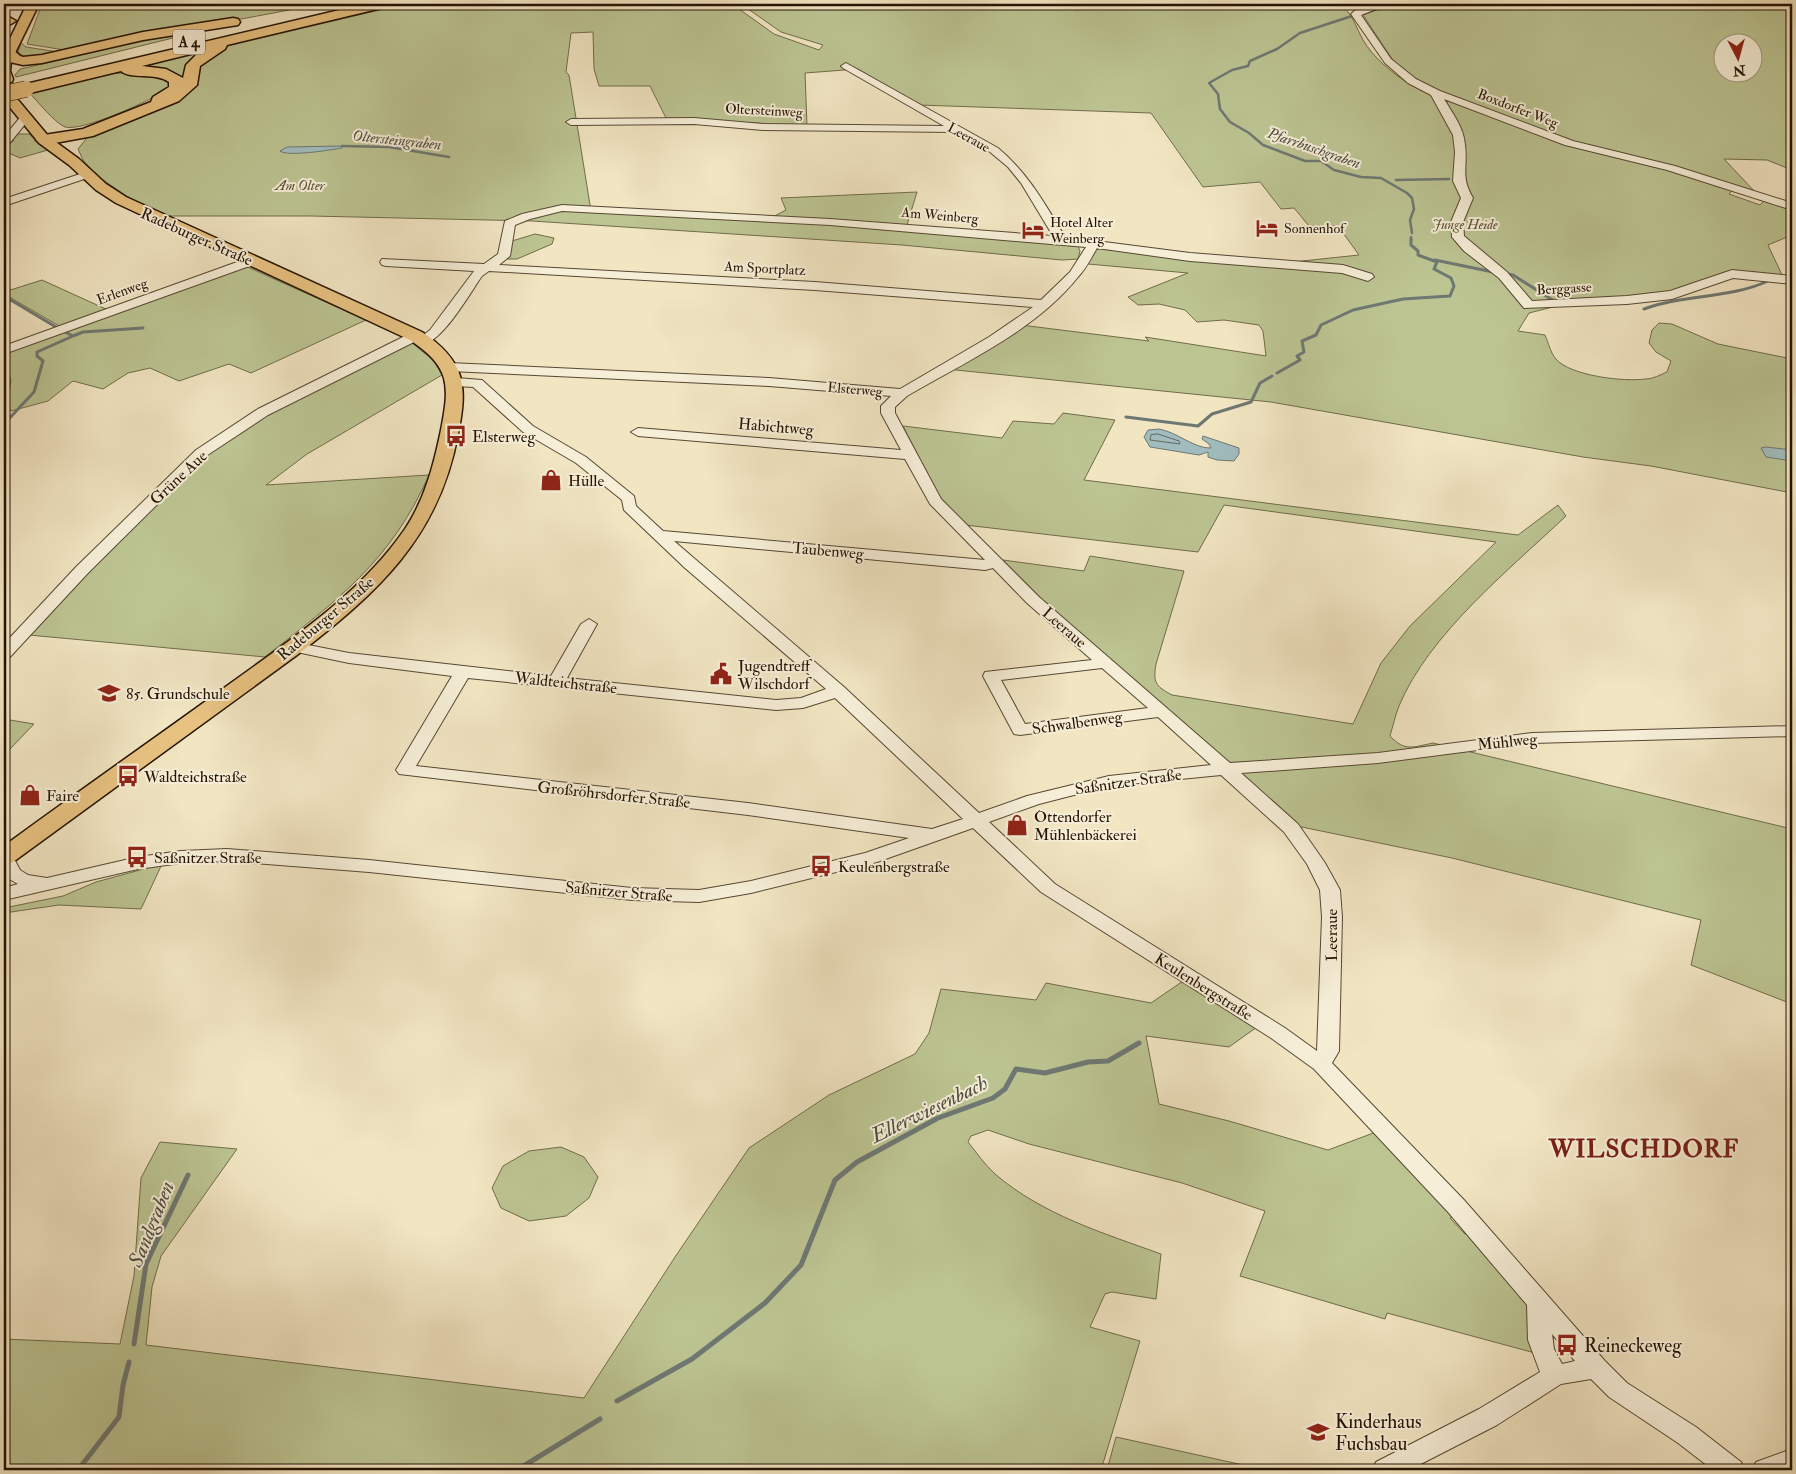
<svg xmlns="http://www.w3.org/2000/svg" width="1796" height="1474" font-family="'IM FELL Double Pica',serif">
	<rect width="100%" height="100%" fill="#f1e5c2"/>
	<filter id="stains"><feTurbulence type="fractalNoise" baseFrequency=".004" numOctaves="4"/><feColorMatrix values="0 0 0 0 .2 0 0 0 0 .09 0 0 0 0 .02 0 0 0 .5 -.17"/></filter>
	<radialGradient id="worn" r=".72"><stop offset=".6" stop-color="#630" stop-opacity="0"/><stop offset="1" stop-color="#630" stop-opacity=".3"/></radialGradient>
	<path fill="#bcc492" stroke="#706c4a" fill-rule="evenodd" d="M 42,4 L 321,4 L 71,51 L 27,44 Z
		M 405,4 L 732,4 L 774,34 L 819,50 L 823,45 L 781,32 L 741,4 L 1031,4 L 1078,10 L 1086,4 L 1340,4 C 1352,13 1356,27 1363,40 C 1374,58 1389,70 1406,82 L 1568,145 L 1670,170 L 1733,190 L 1729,194 L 1760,205 L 1764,201 L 1792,210 L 1792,235 L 1768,245 L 1782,275 L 1777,278 L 1733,275 L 1685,293 L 1561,305 L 1529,313 L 1518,331 L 1545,335 C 1549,344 1550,352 1556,359 C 1570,376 1625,382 1645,379 C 1653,379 1660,375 1667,372 L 1671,361 L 1656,352 L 1649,343 L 1652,330 L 1659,323 L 1672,324 L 1718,344 L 1792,359 L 1792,493 L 1651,466 L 1583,457 L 1271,402 L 946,369 L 1021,325 L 1149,341 L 1145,337 L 1266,356 L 1263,331 L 1259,325 L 1224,320 L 1197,322 L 1185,310 L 1159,304 L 1138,305 L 1128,297 L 1188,273 L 1088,264 L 1093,250 L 1101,249 L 1187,258 L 1283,263 L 1359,255 L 1338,226 L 1309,226 L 1294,208 L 1281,209 L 1260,182 L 1203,187 L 1151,113 L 919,105 L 858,69 L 805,73 L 807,126 L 666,118 L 650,86 L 599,86 L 594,69 L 593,32 L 571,33 L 566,72 L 569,75 L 591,211 L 765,221 L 786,210 L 781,198 L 917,192 L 907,225 L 1077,244 L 1080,251 L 1078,259 L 1062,260 L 902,245 L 532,221 L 311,216 L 165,216 L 128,197 L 96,175 L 83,160 L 78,149 L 86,139 L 84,138 L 89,135 L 166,104 L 196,67 L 223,47 Z
		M 1393,4 L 1792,4 L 1792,170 L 1767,160 L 1724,159 L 1757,194 L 1572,142 L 1437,92 L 1417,82 L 1396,65 L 1363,15 ZM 1724,42 L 1754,42 L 1754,72 L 1724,72 Z
		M 233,23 L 16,77 L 15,75 L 20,69 L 64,59 L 74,53 L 118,43 Z
		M 21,43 L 26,47 L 65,53 L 22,59 L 17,55 Z
		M 219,44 L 182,84 L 129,68 Z
		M 143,72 L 169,81 L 169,88 C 153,100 82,132 65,127 C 55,123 36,100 29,92 L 103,74 Z
		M 15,134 L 29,134 L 48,150 L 20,158 L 4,151 L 4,145 Z
		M 535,234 L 554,238 L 552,244 L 517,259 L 507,259 L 512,241 Z
		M 243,265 L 366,320 L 251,373 L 229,364 L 179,381 L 150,368 L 128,373 L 103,389 L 73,381 L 48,401 L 11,411 L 4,398 L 10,387 L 11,379 L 4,371 L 4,353 Z
		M 42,280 L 108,310 L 61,327 L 4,294 L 4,292 Z
		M 411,342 L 434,361 L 442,375 L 307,454 L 266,485 L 429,475 C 390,563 337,600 265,657 L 29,635 L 107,549 L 212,450 L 271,413 Z
		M 1063,413 L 1115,420 L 1084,480 L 1518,535 L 1558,505 L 1566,516 C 1509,570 1429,634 1399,706 C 1395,716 1393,726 1390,736 C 1405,752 1413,747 1433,743 L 1792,829 L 1792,1004 L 1691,965 L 1701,920 L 1452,858 L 1292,825 L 1043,600 L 1003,560 L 1084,571 L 1090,556 L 1184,571 L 1156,664 C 1153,682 1155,686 1172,695 L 1353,724 L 1381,663 L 1410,626 L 1496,542 L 1224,505 L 1198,552 L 965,525 L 939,498 L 903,426 L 1002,438 L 1013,421 L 1054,424 Z
		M 4,719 L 34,724 L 10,749 L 4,748 Z
		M 162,864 L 141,909 L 59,905 L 4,913 L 4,908 L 63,896 L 96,882 Z
		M 1183,981 L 1257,1027 L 1229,1047 L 1146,1036 L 1159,1104 L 1229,1121 L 1328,1150 L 1376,1132 L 1454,1216 L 1450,1218 L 1465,1234 L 1470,1233 L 1532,1300 L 1535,1353 L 1387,1313 L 1385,1319 L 1240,1276 L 1265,1211 L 1182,1183 L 1029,1144 L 988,1130 L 971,1136 L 968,1142 C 976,1152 985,1165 995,1174 C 1043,1215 1103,1233 1161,1254 L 1156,1299 L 1112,1292 L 1105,1294 L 1090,1327 L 1140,1341 L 1101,1470 L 4,1470 L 4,1339 L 120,1344 L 134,1276 L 141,1178 L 160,1142 L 237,1149 L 161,1256 L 152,1287 L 146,1345 L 584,1398 L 675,1257 L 749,1148 L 829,1095 L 915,1054 L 929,1033 L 941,989 L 1036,1000 L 1046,983 L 1151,1003 Z
		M 561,1147 L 584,1157 L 598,1177 L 589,1198 L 566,1216 L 529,1221 L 501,1208 L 492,1188 L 503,1166 L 529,1151 Z
		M 1116,1437 L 1266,1470 L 1107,1470 Z"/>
	<path fill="#a0bcbe" stroke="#6e7873" d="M 342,146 L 342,148 C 331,150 287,157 280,151 L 287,147 Z
		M 1159,429 C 1177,432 1195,449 1211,448 L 1209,444 L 1202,439 L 1203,436 L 1239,448 L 1239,454 L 1234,461 L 1217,460 L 1208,457 L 1208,452 L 1199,455 L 1150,447 L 1144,437 L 1148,430 Z
		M 1766,447 L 1792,450 L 1792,461 L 1766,457 L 1761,448 Z"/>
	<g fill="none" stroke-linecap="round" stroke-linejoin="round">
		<path stroke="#626860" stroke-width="1" d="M 1158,434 L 1179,441 L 1180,444 L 1150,440 L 1151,435 Z"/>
		<path stroke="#6e7873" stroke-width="2.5" d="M 1383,6 L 1391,4
			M 1352,16 L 1300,33 L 1277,49 L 1250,61 L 1248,66 L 1232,70 L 1209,83 L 1218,94 L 1220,109 L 1230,122 L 1249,133 L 1263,145 L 1305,161 L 1321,161 L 1334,170 L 1361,177 L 1381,178 L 1407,193 L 1412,198 L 1414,209 L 1410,220 L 1412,233
			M 342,146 L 389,147 L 449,157
			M 4,147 L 13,140
			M 1396,180 L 1449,179
			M 1411,237 L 1411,240"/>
		<path stroke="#6e7873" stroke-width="3" d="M 1435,260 L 1493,272
			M 1507,274 L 1513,275 L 1554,301
			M 4,296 L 56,327
			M 1644,309 C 1684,294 1729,299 1768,281
			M 73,336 L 83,332 L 143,328
			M 1277,373 L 1300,360 L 1297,356 L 1304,352 L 1302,341 L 1316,335 L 1321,325 L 1353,310 L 1403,299 L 1450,296 L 1454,286 L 1451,278 L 1434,269 L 1437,262 L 1418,255 L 1418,251 L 1411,245 L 1411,239
			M 1126,417 L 1198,426 L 1212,414 L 1251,402 L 1260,383 L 1272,376
			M 4,424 L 34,392 L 43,361 L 37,356 L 37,352 L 73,336 L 61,330"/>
		<path stroke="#6e7873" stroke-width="5" d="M 134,1344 L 146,1264 L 188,1175
			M 617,1401 L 692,1359 L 765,1303 L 801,1265 L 835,1180 L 857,1162 L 938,1118 L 993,1098 L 1005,1089 L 1016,1069 L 1045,1073 L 1088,1062 L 1108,1061 L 1139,1043
			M 78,1470 L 119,1417 L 123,1385 L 129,1362
			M 517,1470 L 600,1419"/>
		<g stroke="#574832" stroke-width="2">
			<path id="minor" d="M 4,4 L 20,4 L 21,5 L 4,10 Z
				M 1375,4 L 1389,4 L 1361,15 L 1391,59 L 1416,79 L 1440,91 L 1573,141 L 1675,166 L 1792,203 L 1792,210 L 1667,170 L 1565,145 L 1444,99 C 1453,114 1464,128 1465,145 C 1468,167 1460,176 1473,198 L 1463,222 L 1464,236 L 1507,272 L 1532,301 L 1627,296 L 1670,291 L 1732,270 L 1792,276 L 1792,284 L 1733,278 L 1672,299 L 1627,304 L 1524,308 L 1499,278 L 1464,251 L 1452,237 L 1451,222 L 1461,198 L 1453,181 L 1455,152 L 1453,135 L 1431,95 L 1408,83 L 1385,63 L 1351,14 L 1357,9 Z
				M 846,63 L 998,148 C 1028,173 1045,204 1065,237 L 1190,253 L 1343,265 L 1372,274 L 1374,277 L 1368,281 L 1342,273 L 1190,261 L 1097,248 C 1091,258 1086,269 1078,277 C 1035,331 965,362 907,396 L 895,407 L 895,413 L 941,499 L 1039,597 L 1230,763 L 1378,753 L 1532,733 L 1792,726 L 1792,736 L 1532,743 L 1378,763 L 1241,773 L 1298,824 L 1325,863 L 1340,890 L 1342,917 L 1339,1051 L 1332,1063 L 1464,1200 L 1605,1361 L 1627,1383 L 1696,1427 L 1741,1462 L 1745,1470 L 1713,1470 L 1678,1443 L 1609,1397 L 1591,1379 L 1561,1384 L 1497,1425 L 1409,1470 L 1372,1470 L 1376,1462 L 1479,1409 L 1540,1372 L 1528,1340 L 1527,1305 L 1448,1212 L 1314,1069 L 1271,1038 L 1041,892 L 973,828 L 877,862 L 751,893 L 699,902 L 632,900 L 369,872 L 227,861 L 181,863 L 138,869 L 4,900 L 4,888 L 18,884 L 4,876 L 4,851 L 11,853 L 20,870 L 28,875 L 47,878 L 138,857 L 181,851 L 227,849 L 369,860 L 632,888 L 699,890 L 751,881 L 865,853 L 909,838 L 748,815 L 399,774 L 396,770 L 452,676 L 349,663 L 287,650 L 285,647 L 287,644 L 293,642 L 349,653 L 551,676 L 581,624 L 589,619 L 597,624 L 567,678 L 776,700 L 801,698 L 826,689 L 685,568 L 624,510 L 622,500 L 576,463 L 523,432 L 473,387 L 456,386 L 449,382 L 456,378 L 482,380 L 533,426 L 586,457 L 634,496 L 636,506 L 663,531 L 985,560 L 930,504 L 905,459 L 638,436 L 631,432 L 638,428 L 901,450 L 881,413 L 881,406 L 891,396 L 769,386 L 449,371 L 442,367 L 449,363 L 769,378 L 900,389 L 989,337 L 1033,307 L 815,290 L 489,271 L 482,276 C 471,291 439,349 419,344 L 418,340 L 268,415 L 206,456 L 88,573 L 10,657 L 4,658 L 4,644 L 76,567 L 196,450 L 258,409 L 411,333 L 421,333 L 422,336 L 430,330 L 474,271 L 386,266 L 382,265 L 380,262 L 382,259 L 484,264 L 498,254 L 505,221 L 522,214 L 562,205 L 830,219 L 1053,236 L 1021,183 L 1008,167 L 990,152 L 955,132 L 763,130 L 694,124 L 571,125 L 566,122 L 571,119 L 694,118 L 763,124 L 944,126 L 843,68 L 841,66 ZM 562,211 L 830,225 L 1086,247 L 1070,272 L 1041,300 L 815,282 L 499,265 L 510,256 L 515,225 L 530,219 ZM 674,541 L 985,570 L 993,568 L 1027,603 L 1092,660 L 985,672 L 983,676 L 1014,734 L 1020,735 L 1158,717 L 1211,765 L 1109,776 L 1027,796 L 979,813 L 844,687 ZM 1102,668 L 1148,708 L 1025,724 L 1001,680 ZM 468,678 L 776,710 L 803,708 L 835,698 L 963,819 L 932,829 L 748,803 L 416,766 ZM 1221,775 L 1284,832 L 1307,864 L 1320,890 L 1322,917 L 1317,1051 L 1285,1028 L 1055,884 L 989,822 L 1039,804 L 1109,786 ZM 1552,1334 L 1575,1361 L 1562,1364 L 1554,1349 Z
				M 26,114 L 31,117 L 8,145 L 4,146 L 4,137 L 22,115 Z
				M 86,172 L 90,173 L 90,177 L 4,206 L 4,199 Z
				M 251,257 L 257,261 L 255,264 L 4,354 L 4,346 Z
				M 1792,1449 L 1792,1470 L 1752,1470 L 1756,1462 Z"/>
		</g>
		<g stroke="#241302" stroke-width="3">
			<path id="major" d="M 27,4 L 39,4 L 11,61 L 10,71 L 13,79 L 12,82 L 4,82 L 4,51 Z
				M 8,93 L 13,94 L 49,137 L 79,159 L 106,184 L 126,197 L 422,332 C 465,361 468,385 458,434 C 439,538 377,593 297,655 L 13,862 L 4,865 L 4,846 C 79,791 155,738 231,683 C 293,638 361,593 405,529 C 425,499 434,464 441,430 C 450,384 450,367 410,340 L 116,203 L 96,190 L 69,165 L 39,143 L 4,100 L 4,94 Z"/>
		</g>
		<g stroke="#241302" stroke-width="3">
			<path id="highway" d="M 365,4 L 388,4 L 386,7 L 227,45 L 225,49 L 200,66 L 197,85 L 179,101 L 93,136 L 44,145 L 36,140 L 44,135 L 83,129 L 151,102 L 153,97 L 169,87 L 169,82 C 155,72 131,80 121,71 L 26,94 L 18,89 L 26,84 ZM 199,52 L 186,65 L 183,78 L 166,69 L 142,66 Z
				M 9,17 L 16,21 L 4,28 L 4,18 Z
				M 233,18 L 238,19 L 240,22 L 238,25 L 143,40 L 42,63 L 23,65 L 10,62 L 4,54 L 4,48 C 15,45 14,54 23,57 L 42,55 L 143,32 Z"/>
		</g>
		<use href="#minor" fill="#f6eed7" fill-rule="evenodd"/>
		<use href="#major" fill="#e8c281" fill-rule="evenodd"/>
		<use href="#highway" fill="#e8c281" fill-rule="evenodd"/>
		<g stroke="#241302" stroke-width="17" stroke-linecap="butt">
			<path id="highway-bridge" d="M 4,94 L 26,89"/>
		</g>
		<use href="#highway-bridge" stroke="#e8c281" stroke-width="16"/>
	</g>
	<defs>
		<g id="hotel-bare" transform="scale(1.725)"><path d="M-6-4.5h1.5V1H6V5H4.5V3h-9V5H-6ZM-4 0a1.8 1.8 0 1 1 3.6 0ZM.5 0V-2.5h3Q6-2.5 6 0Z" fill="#8f2418" stroke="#f6eed7" stroke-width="2.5" paint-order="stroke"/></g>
		<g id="bus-bare" transform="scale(1.725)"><path d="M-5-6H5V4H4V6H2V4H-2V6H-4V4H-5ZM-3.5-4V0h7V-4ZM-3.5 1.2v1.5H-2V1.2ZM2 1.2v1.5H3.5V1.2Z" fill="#8f2418" stroke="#f6eed7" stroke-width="2.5" paint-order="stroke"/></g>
		<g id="shop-bare" transform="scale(1.725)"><path d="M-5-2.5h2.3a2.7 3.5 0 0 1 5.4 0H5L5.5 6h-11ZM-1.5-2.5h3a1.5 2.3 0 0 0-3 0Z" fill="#8f2418" stroke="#f6eed7" stroke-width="2.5" paint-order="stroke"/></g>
		<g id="civic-bare" transform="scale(1.725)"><path d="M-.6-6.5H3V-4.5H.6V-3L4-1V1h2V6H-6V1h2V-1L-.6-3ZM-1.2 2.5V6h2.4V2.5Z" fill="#8f2418" stroke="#f6eed7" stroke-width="2.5" paint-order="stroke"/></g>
		<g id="school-bare" transform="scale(1.725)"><path d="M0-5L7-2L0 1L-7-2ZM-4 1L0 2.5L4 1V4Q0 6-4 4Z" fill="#8f2418" stroke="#f6eed7" stroke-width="2.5" paint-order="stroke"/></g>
	</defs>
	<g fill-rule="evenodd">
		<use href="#hotel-bare" x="1267" y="228"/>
		<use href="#hotel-bare" x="1033" y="230"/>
		<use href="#bus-bare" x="456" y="436"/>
		<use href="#shop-bare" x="551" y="480"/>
		<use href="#civic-bare" x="721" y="674"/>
		<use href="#school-bare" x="109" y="693"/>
		<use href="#bus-bare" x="128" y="776"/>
		<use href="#shop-bare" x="30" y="795"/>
		<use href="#shop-bare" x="1017" y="825"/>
		<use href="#bus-bare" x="137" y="857"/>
		<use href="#bus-bare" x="821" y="866"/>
		<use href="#bus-bare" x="1567" y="1345"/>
		<use href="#school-bare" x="1318" y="1432"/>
	</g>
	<g text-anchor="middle" stroke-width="4" stroke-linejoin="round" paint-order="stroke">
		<g font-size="14" fill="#241302" stroke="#f6eed7">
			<text transform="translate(1518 108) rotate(21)" y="5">Boxdorfer Weg</text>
			<text transform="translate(764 110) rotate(3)" y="5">Oltersteinweg</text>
			<text transform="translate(969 137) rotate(29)" y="5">Leeraue</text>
			<text transform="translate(940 215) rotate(5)" y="5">Am Weinberg</text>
			<text transform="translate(765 268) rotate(3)" y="5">Am Sportplatz</text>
			<text transform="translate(1564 288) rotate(-3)" y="5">Berggasse</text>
			<text transform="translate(122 291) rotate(-20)" y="5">Erlenweg</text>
			<text transform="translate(855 389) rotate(5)" y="5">Elsterweg</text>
		</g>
		<g font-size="14" font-style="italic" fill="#595134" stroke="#f6eed7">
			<text x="300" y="190">Am Olter</text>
			<text x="1465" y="229">Junge Heide</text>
		</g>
		<g font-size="14" fill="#241302" stroke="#f6eed7" text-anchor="start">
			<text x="1050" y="227">Hotel Alter<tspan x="1050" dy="16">Weinberg</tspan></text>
			<text x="1284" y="233">Sonnenhof</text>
		</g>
		<rect fill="#f6eed7" stroke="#635542" stroke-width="1" x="173" y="29.5" width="32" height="25" rx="4"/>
		<g font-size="15" font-weight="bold" fill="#241302">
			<text x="189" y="47">A 4</text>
		</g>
		<g font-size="15" font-style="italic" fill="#4f4e44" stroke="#f6eed7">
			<text transform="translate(397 140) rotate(6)" y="5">Oltersteingraben</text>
			<text transform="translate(1314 148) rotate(19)" y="5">Pfarrbuschgraben</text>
		</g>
		<g font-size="16" fill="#241302" stroke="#f6eed7">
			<text transform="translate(197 236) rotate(24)" y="6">Radeburger Straße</text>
			<text transform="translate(776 426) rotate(5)" y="6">Habichtweg</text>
			<text transform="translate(178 477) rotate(-43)" y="6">Grüne Aue</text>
			<text transform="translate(828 550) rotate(5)" y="6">Taubenweg</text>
			<text transform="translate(325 618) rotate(-40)" y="6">Radeburger Straße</text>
			<text transform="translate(1065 627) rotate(41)" y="6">Leeraue</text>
			<text transform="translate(566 682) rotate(6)" y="6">Waldteichstraße</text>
			<text transform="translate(1077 722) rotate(-8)" y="6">Schwalbenweg</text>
			<text transform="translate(1507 741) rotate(-6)" y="6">Mühlweg</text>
			<text transform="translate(1128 781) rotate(-8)" y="6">Saßnitzer Straße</text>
			<text transform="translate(614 794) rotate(6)" y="6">Großröhrsdorfer Straße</text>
			<text transform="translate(619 891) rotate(5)" y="6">Saßnitzer Straße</text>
			<text transform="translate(1331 935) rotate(-90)" y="6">Leeraue</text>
			<text transform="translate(1204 986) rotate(32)" y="6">Keulenbergstraße</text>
		</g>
		<g font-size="16" fill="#241302" stroke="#f6eed7" text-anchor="start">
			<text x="472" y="442">Elsterweg</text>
			<text x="568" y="486">Hülle</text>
			<text x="738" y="671">Jugendtreff<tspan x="738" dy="18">Wilschdorf</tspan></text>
			<text x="126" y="699">85. Grundschule</text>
			<text x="144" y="782">Waldteichstraße</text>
			<text x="46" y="801">Faire</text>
			<text x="1034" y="822">Ottendorfer<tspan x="1034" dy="18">Mühlenbäckerei</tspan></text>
			<text x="154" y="863">Saßnitzer Straße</text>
			<text x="838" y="872">Keulenbergstraße</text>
		</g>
		<g font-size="19" fill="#241302" stroke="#f6eed7" text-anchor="start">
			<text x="1584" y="1352">Reineckeweg</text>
			<text x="1335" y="1428">Kinderhaus<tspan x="1335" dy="22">Fuchsbau</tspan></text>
		</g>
		<g font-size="21" font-style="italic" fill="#4f4e44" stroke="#f6eed7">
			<text transform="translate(929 1109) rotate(-26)" y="7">Ellerwiesenbach</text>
			<text transform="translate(151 1224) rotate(-68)" y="7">Sandgraben</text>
		</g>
		<g font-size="25" font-weight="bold" letter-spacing="1" fill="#7a1f14" stroke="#f6eed7">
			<text x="1644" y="1157">WILSCHDORF</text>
		</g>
	</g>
	<rect width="1796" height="1474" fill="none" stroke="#f1e5c2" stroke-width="20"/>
	<rect x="5" y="5" width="1786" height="1464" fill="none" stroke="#241302" stroke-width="2.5"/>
	<rect x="10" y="10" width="1776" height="1454" fill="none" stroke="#241302"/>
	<g transform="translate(1738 58) rotate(174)"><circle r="24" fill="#f6eed7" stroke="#a29682"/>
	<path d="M0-4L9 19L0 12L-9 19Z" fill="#8f2418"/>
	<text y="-8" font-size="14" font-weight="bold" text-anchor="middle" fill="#241302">N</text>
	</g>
	<rect width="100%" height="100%" filter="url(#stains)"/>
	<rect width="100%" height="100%" fill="url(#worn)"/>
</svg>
